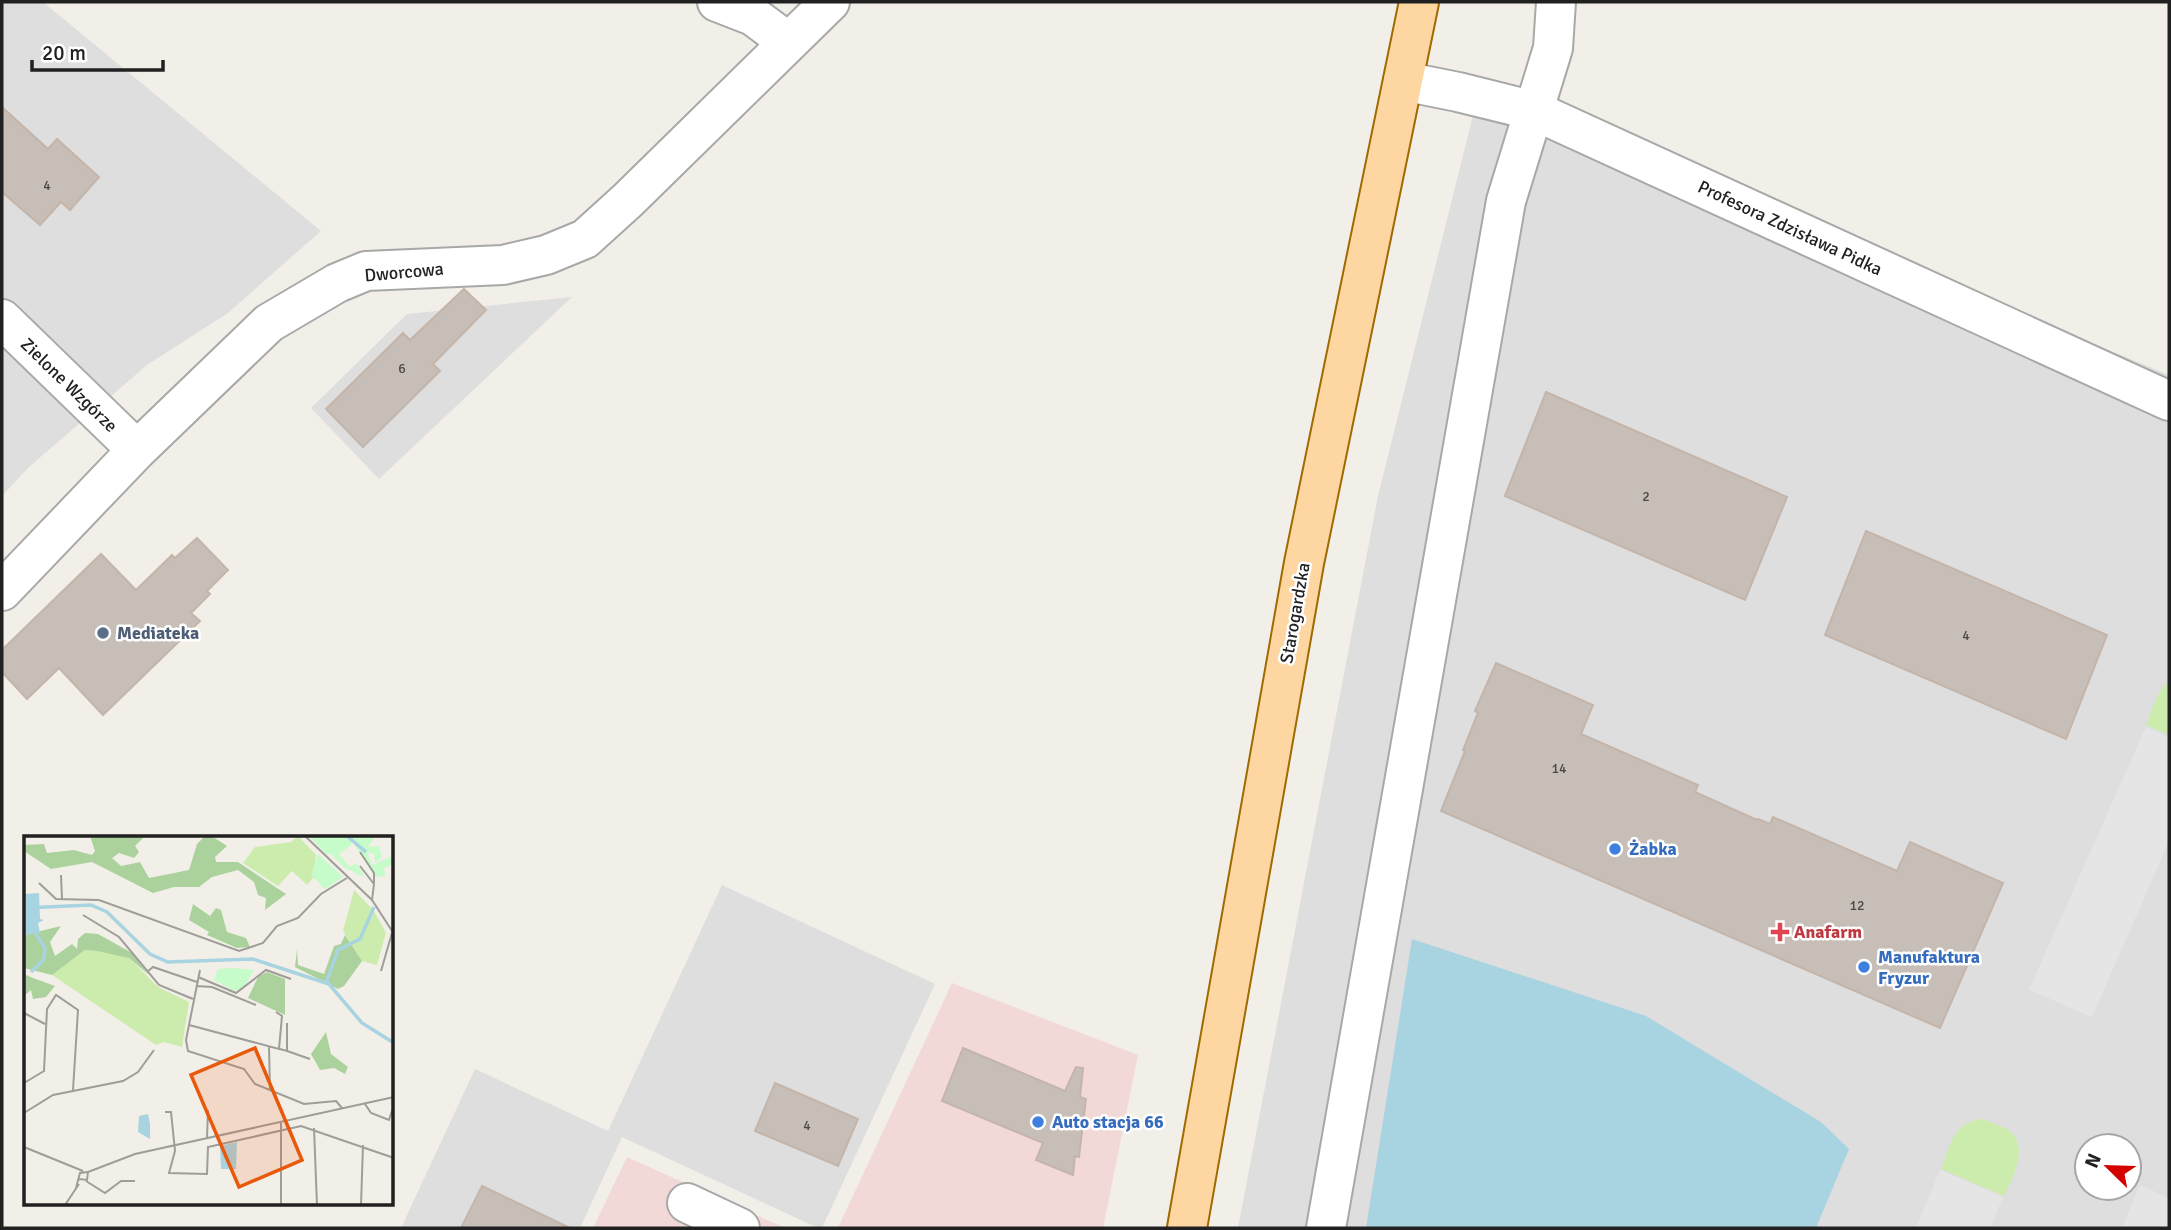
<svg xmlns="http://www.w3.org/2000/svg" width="2171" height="1230" font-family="Signika,sans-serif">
	<rect width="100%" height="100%" fill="#f2efe8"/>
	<path fill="#dfdede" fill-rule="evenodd" d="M 2,2 L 43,2 L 321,231 L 228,313 L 147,365 L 29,467 L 2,496 Z
		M 1481,83 L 1964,290 L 2169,375 L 2169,1228 L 1238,1228 L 1378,496 ZM 2087,1146 L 2129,1146 L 2129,1188 L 2087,1188 Z
		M 572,297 L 379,479 L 311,408 L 407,314 Z
		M 722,885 L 935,984 L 822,1228 L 818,1228 L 622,1137 L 580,1228 L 401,1228 L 475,1069 L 608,1131 Z"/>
	<path fill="#f2d9d7" d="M 952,983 L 1138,1055 L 1103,1228 L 838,1228 Z
		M 627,1157 L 785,1228 L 593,1228 Z"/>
	<path fill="#ccecae" d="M 2169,682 L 2169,735 L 2146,725 C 2152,711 2157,690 2169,682 Z
		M 1983,1119 C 1991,1123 2003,1126 2010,1131 C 2029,1147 2013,1178 2004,1196 L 1941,1169 C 1951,1144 1953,1122 1983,1119 Z"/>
	<path fill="#e5e5e5" d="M 2146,727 L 2169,737 L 2169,841 L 2092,1017 L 2029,990 Z
		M 1940,1170 L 2003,1197 L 1990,1228 L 1916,1228 Z
		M 2140,1185 L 2169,1198 L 2169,1228 L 2122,1228 Z"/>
	<path fill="#a8d3e0" d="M 1412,939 L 1646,1016 L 1821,1122 L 1849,1149 L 1816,1228 L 1366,1228 Z"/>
	<path fill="#c7beb7" stroke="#c4b5aa" stroke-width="2" d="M 2,107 L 48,149 L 57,139 L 99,177 L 70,210 L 61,202 L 40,225 L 2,192 Z
		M 464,289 L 486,310 L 433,364 L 440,371 L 363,447 L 326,409 L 403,333 L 410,340 Z
		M 1546,392 L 1787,497 L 1745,600 L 1505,496 Z
		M 1866,531 L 2107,635 L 2066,739 L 1825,635 Z
		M 197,538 L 228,570 L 207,591 L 210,594 L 191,613 L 200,621 L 103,715 L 59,668 L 27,699 L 2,672 L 2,650 L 101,554 L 136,590 L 172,555 L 175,558 Z
		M 1496,663 L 1593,705 L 1581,734 L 1698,785 L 1695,792 L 1757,820 L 1758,819 L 1770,824 L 1773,817 L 1897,871 L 1910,842 L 2003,883 L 1940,1028 L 1441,811 L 1465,751 L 1463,750 L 1478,713 L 1475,711 Z
		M 963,1048 L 1065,1091 L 1076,1067 L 1083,1068 L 1080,1097 L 1086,1099 L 1079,1157 L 1075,1156 L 1073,1175 L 1036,1160 L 1043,1143 L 942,1101 Z
		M 775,1083 L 858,1119 L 838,1166 L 755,1131 Z
		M 482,1186 L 570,1228 L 461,1228 Z"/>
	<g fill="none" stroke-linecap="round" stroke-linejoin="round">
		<g stroke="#a8a8a8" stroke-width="42">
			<path id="minor" d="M 717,2 L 753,16 L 788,42
				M 1403,81 L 1458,92 L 1535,111 L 2169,401
				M 2,319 L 137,450
				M 2,591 L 137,450 L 269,323 L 337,283 L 366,271 L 503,265 L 546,255 L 585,239 L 628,200 L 830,2
				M 687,1203 L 740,1228
				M 1326,1228 L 1506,201 L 1553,48 L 1556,2"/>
		</g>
		<g stroke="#9f6b00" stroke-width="42">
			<path id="major" d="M 1187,1228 L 1304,563 L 1419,2"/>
		</g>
		<use href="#minor" stroke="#fff" stroke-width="38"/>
		<use href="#major" stroke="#fed6a1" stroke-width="38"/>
	</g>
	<circle fill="#5c6f8a" stroke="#fff" stroke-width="2.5" cx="103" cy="633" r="7"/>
	<g fill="#3f7fe0" stroke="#fff" stroke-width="2.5">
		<circle cx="1615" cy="849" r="7"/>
		<circle cx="1864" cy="967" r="7"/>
		<circle cx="1038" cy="1122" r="7"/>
	</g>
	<path fill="#e0444e" stroke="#fff" stroke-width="2.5" d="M1776.5 921.5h7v7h7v7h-7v7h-7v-7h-7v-7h7z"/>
	<g text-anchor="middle" stroke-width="5" stroke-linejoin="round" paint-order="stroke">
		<g font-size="14" fill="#4a4846">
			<text x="47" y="190">4</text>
			<text x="402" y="373">6</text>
			<text x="1646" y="501">2</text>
			<text x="1966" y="640">4</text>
			<text x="1559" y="773">14</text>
			<text x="1857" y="910">12</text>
			<text x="807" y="1130">4</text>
		</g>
		<g font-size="18" fill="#212121" stroke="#fff">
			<text transform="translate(1790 228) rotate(25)" y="6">Profesora Zdzisława Pidka</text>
			<text transform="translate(404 272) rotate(-5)" y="6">Dworcowa</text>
			<text transform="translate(69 385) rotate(44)" y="6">Zielone Wzgórze</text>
			<text transform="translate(1295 613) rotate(-80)" y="6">Starogardzka</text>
		</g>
		<g font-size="18" font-weight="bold" fill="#4e5e75" stroke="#fff" text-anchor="start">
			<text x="117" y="639">Mediateka</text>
		</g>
		<g font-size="18" font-weight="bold" fill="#366cbe" stroke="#fff" text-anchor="start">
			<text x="1629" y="855">Żabka</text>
			<text x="1878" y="963">Manufaktura<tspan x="1878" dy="21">Fryzur</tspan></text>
			<text x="1052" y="1128">Auto stacja 66</text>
		</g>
		<g font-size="18" font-weight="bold" fill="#be3a42" stroke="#fff" text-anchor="start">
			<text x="1794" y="938">Anafarm</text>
		</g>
	</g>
	<g transform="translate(24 836)">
		<rect width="369" height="369" fill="#f2efe8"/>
		<path d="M 274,0 L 292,19 L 289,42 L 283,49 L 268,35 L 254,50 L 219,27 L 231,11 L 267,6 ZM 330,54 L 350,75 L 362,97 L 353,129 L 338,125 L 319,95 ZM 61,114 L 91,116 L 105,122 L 134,151 L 165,166 L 158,211 L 140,206 L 132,209 L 28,139 Z" fill="#ccecae"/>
		<path d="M 66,0 L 121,0 L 111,10 L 115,16 L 110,22 L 95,17 L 88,22 L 97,30 L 116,26 L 125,42 L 165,34 L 173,8 L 181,0 L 189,1 L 203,10 L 191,21 L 192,26 L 214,26 L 262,58 L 241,74 L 242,62 L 234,59 L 230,46 L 214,34 L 188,41 L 175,51 L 150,51 L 129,57 L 68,26 L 27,33 L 0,15 L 0,9 L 20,8 L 23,17 L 50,14 L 68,19 L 71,15 ZM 169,68 L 186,80 L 192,72 L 197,74 L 203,96 L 222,102 L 226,111 L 213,112 L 183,99 L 185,96 L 165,84 ZM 37,90 L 26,106 L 31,120 L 48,108 L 53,113 L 54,103 L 61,97 L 74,98 L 108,117 L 125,139 L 105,122 L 73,115 L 61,114 L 28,139 L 0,132 L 0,99 ZM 321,99 L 338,125 L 320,150 L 314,153 L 271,131 L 273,113 L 274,129 L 300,138 L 310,110 L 317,108 ZM 243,136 L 261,143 L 261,179 L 224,162 L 234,141 ZM 0,138 L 9,142 L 31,150 L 22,161 L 9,163 L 7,154 L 0,160 ZM 302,196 L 307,218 L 324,231 L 321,238 L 310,232 L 296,234 L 287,218 Z" fill="#abd29c"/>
		<path d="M 285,0 L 351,1 L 344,11 L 355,10 L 358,21 L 351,27 L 350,18 L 343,16 L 348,29 L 369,20 L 369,28 L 360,32 L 361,40 L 351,41 L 327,3 L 327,9 L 315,18 L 326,31 L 332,27 L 341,42 L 320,31 L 306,17 L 303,19 ZM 294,18 L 319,41 L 301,53 L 287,39 ZM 194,133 L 209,132 L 230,134 L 220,151 L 211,155 L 190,144 Z" fill="#c6fbca"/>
		<path d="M 15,57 L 16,83 L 20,84 L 14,87 L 16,97 L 0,99 L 0,58 ZM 124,278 L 126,288 L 126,303 L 114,296 L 115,280 ZM 213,306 L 212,333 L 197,333 L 196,310 Z" fill="#a8d3e0"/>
		<path fill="none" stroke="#a8d3e0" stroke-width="3.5" d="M 323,0 L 342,16M 0,72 L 67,69 L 83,76 L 126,118 L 144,126 L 229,123 L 305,148 L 338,187 L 370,207M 7,136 L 20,123 L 21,112 L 12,98M 302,147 L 314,114 L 336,103 L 350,71"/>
		<path fill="none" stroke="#9e9d98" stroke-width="2" d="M 281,0 L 348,64 L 370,98M 336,16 L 350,37 L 350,47M 336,30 L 350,48 L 348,64M 37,39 L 38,63M 15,47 L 32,63 L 75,64 L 215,115 L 239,107 L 253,90 L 274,82 L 297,58 L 323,42M 59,79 L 95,101 L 135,149 L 169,163M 176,134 L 162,204 L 164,215 L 220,233 L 231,248 L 280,268 L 312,265 L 318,272M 357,135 L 368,97M 123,136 L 129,131 L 173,146M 174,141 L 212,157 L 242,134 L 267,143M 172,150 L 188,151 L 232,169M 0,177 L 21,188M 165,189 L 255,213 L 258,180 L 252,176M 245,211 L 246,254M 256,213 L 263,215 L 263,187M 263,215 L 286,223M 0,247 L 20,235 L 23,173 L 32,159 L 54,174 L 49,254M 341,268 L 347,277 L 365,284 L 370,269M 141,276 L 147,276 L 151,315 L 145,337 L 183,338 L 184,311 L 277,290 L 370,322M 0,277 L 29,259 L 99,245 L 114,236 L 130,214M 257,287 L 257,369M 290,292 L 293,369M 183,302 L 184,274M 0,311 L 59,335M 64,336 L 111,318 L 370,261M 62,345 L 81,357 L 97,345 L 111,345M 52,352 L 56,337 L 64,336 L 63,344 L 55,343M 41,369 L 55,348M 337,369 L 339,309"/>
		<path fill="#e8590c" fill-opacity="0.15" stroke="#e8590c" stroke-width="3.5" d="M 231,212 L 278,324 L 215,351 L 167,239 Z"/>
		<rect width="369" height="369" fill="none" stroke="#212121" stroke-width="3.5"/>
	</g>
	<rect width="2171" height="1230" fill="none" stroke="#212121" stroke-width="7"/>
	<g transform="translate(2108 1167) rotate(293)"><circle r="33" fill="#ffffff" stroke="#a6a6a6" stroke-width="2"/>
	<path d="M0-5L12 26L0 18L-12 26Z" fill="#d30100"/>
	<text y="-10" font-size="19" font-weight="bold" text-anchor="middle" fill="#212121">N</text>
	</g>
	<path d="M32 60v10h131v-10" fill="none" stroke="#212121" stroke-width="3.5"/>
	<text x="42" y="60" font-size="21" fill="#212121" stroke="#ffffff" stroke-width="5" paint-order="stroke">20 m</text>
</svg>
